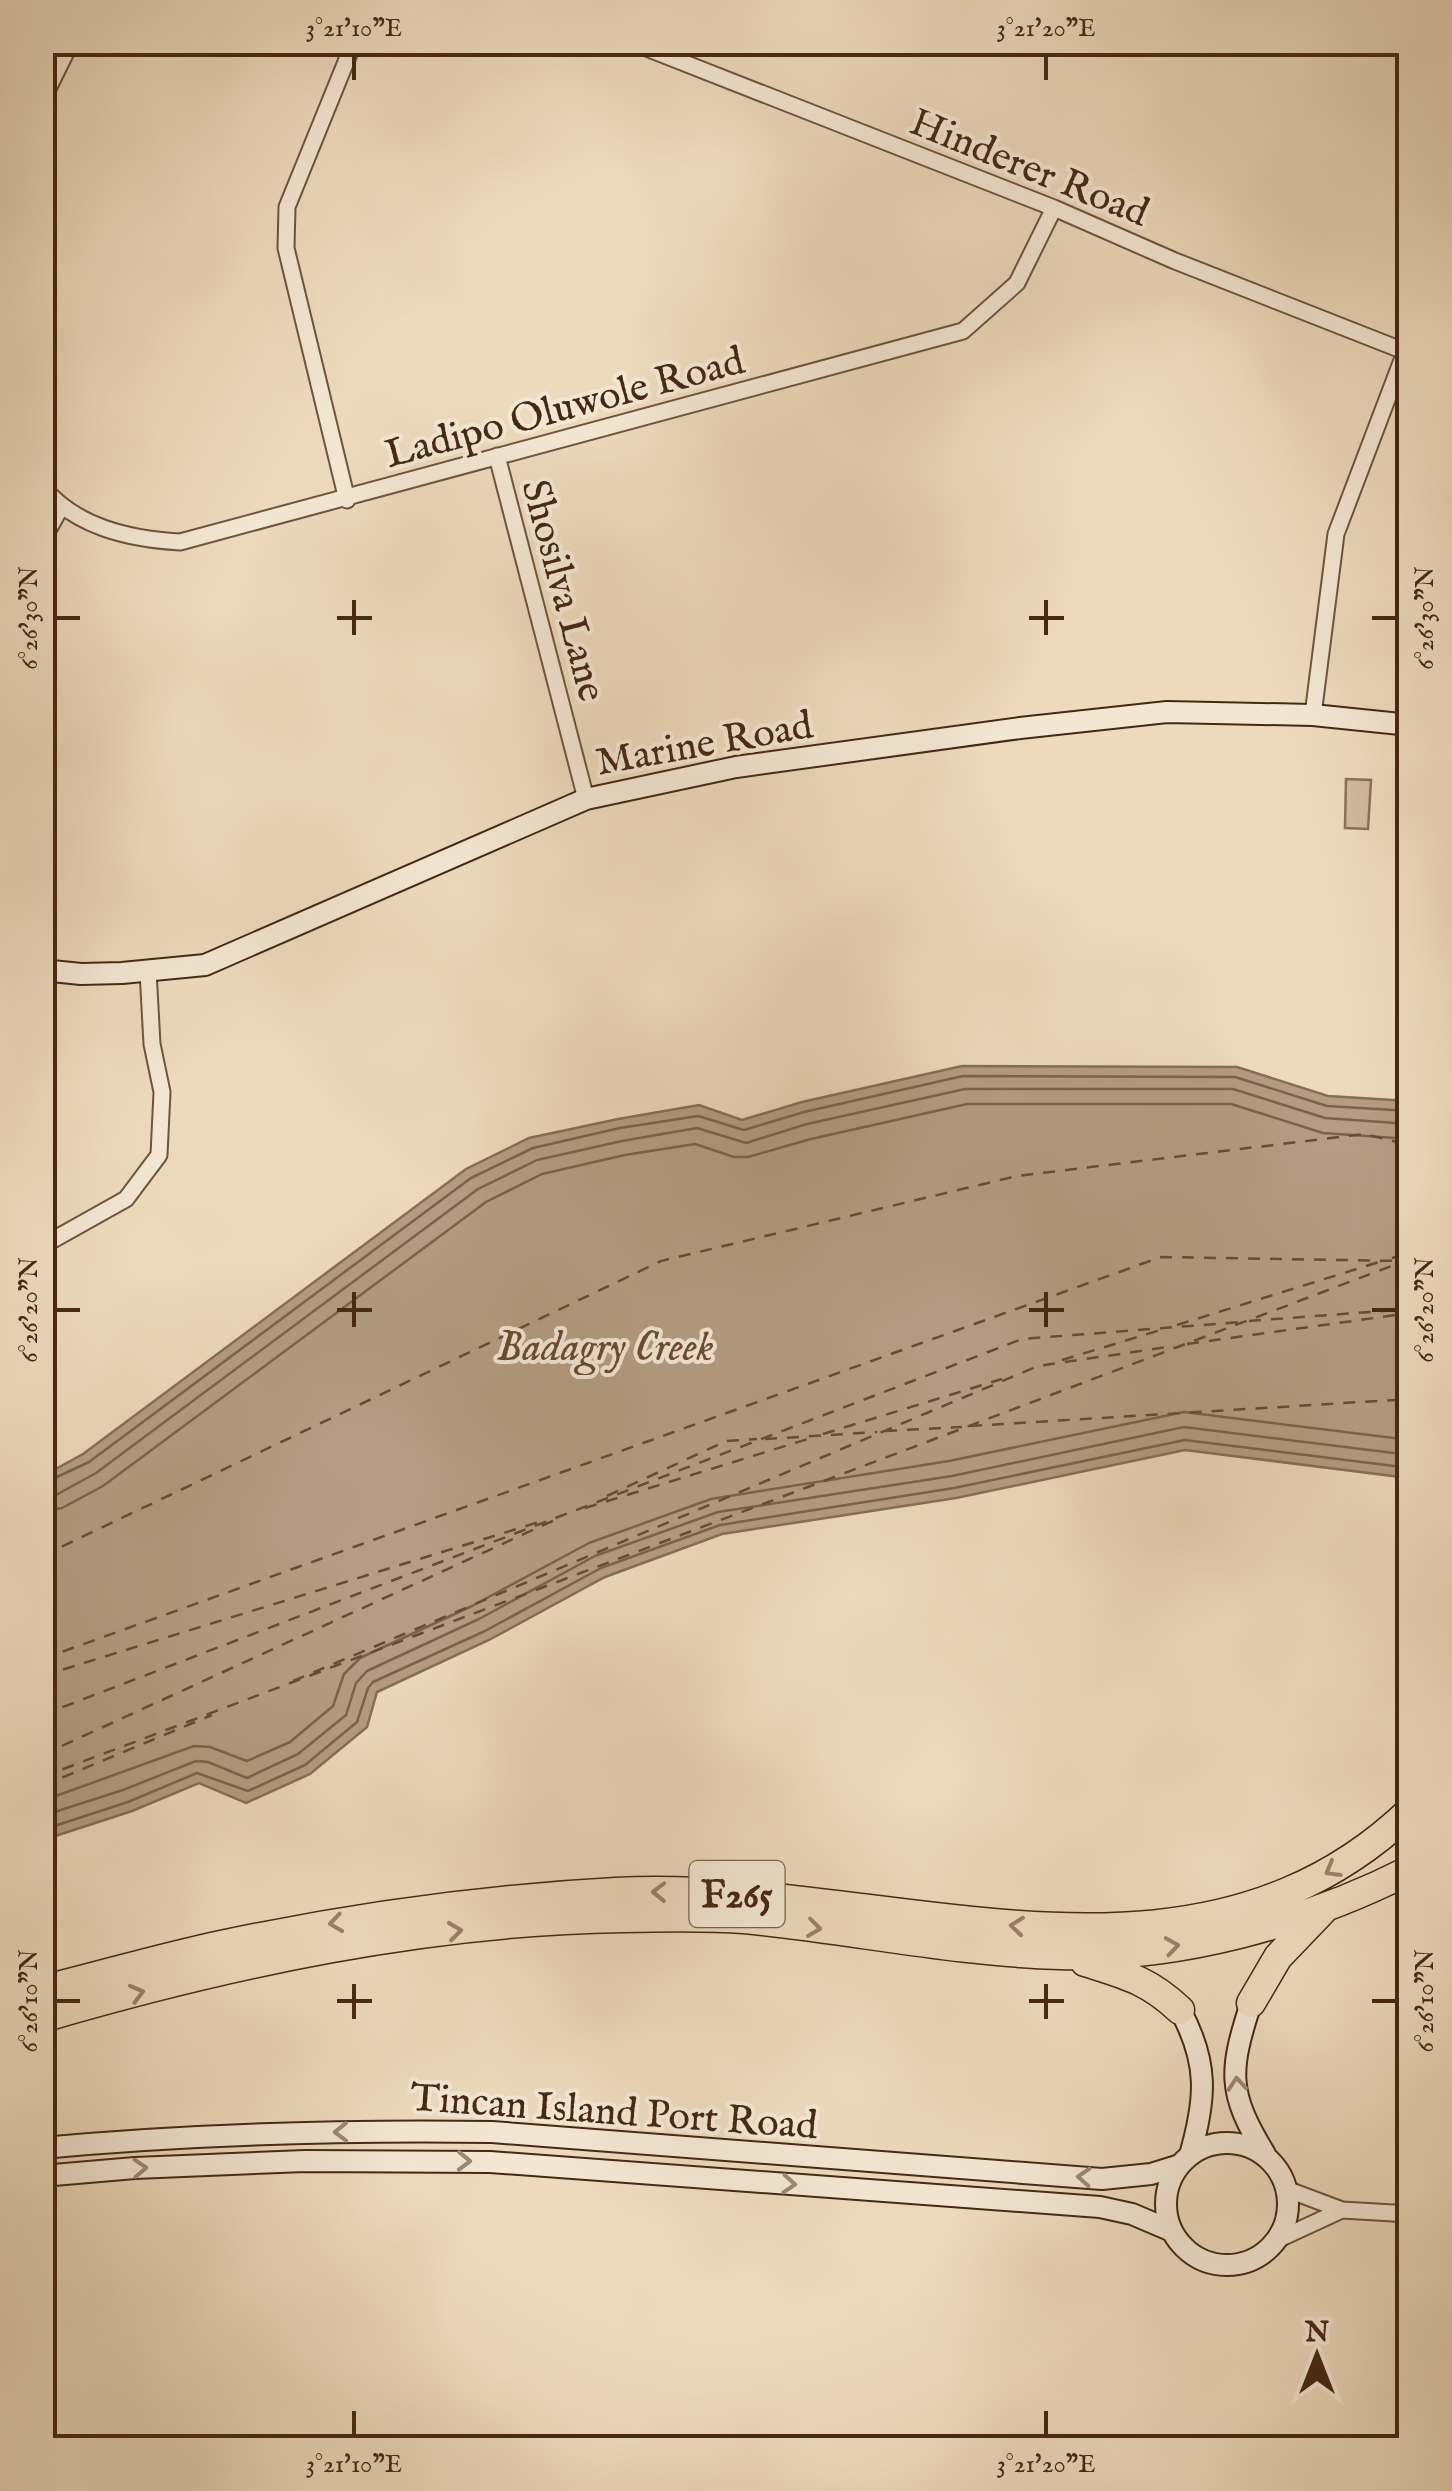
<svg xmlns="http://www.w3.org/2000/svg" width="1452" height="2491" font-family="'IM FELL English',serif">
	<rect width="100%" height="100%" fill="#eddabd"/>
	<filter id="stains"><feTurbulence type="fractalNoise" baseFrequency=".002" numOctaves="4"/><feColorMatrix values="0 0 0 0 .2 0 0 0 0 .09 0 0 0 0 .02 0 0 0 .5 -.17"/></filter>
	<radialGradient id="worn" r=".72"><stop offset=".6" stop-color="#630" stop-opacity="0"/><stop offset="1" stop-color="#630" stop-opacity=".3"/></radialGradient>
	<path fill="#d1bca0" stroke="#8c7259" stroke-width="2.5" d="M 1346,779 L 1371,780 L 1368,829 L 1345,828 Z"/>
	<path fill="#b49d83" stroke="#886e56" stroke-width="2.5" d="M 962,1066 L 1237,1067 L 1328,1096 L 1409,1101 L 1409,1478 L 1185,1450 L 956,1498 L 722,1534 L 605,1577 L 489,1640 L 377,1692 L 367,1727 L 310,1774 L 246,1803 L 199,1783 L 132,1811 L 43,1840 L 43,1476 L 83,1454 L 466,1169 L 529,1138 L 618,1119 L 699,1105 L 742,1120 L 802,1102 Z"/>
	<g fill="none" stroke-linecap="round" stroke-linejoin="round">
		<path stroke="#7d624a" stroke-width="2.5" d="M 42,1484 L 89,1462 L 471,1178 L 533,1148 L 620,1128 L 698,1116 L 744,1130 L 804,1112 L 963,1076 L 1235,1077 L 1327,1106 L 1410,1111
			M 42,1497 L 56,1495 L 96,1473 L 478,1189 L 537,1160 L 622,1141 L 697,1128 L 746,1143 L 807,1124 L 965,1089 L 1233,1089 L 1325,1118 L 1410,1124
			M 42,1512 L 62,1508 L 103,1486 L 486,1202 L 542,1174 L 625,1155 L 695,1144 L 734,1157 L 748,1157 L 811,1139 L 967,1104 L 1231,1104 L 1323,1133 L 1410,1139
			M 42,1801 L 194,1746 L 210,1747 L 247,1761 L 290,1742 L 333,1706 L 344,1674 L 360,1658 L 472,1606 L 589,1543 L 711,1499 L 949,1461 L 1184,1412 L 1410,1440
			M 42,1816 L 123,1790 L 196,1761 L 208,1762 L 247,1778 L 298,1754 L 346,1715 L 356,1683 L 367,1671 L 479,1619 L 595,1556 L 718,1512 L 952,1476 L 1184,1427 L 1410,1455
			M 42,1830 L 128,1802 L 197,1773 L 248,1791 L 305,1765 L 357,1722 L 368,1688 L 373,1682 L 485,1631 L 601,1568 L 720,1525 L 954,1488 L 1185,1440 L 1410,1468"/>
		<path stroke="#674b34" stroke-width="2.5" stroke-dasharray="12 10" stroke-linecap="butt" d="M 1392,1258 L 1410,1253
			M 1249,1321 L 1410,1309
			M 1177,1325 L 1379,1262
			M 1187,1344 L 1410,1313
			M 1062,1360 L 1164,1329
			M 970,1426 L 1410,1399
			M 885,1431 L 962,1427
			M 823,1434 L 1002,1379
			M 765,1439 L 877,1432
			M 607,1496 L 726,1441 L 757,1439
			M 585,1508 L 811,1438
			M 42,1556 L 661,1261 L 1017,1176 L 1364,1134 L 1410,1145
			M 42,1659 L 1161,1257 L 1401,1261
			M 42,1676 L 539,1522
			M 293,1681 L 1038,1366 L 1174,1346
			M 42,1715 L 1022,1339 L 1241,1322
			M 42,1755 L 559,1518
			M 42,1777 L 1410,1259
			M 42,1786 L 212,1715"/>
		<g stroke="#70543d" stroke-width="19">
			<path id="street" d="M 631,42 L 1054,208 L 1175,261 L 1404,351
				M 42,101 L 71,42
				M 497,456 L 586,799
				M 42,486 C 75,527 129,539 180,542 L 963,331 L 1017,283 L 1054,208
				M 347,500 L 286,248 L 287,207 L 354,42
				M 42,541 L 61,507
				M 1313,715 L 1336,534 L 1410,339
				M 42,1246 L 126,1199 L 159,1155 L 162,1092 L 152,1044 L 148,971
				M 1286,2189 L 1342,2210 L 1410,2214
				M 1275,2241 L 1342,2210"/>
		</g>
		<g stroke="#462812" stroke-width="24">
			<path id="secondary" d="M 42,970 L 81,974 L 122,973 L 205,965 L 586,799 L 736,767 L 1020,728 L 1167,712 L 1313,715 L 1410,725
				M 1251,2003 C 1229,2071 1227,2092 1265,2154
				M 1180,2010 C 1209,2063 1206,2099 1190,2155
				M1166 2204a61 61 0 1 1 122 0a61 61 0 1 1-122 0Z
				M 42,2148 C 192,2134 342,2130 492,2132 L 1102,2179 L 1151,2174 L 1180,2165
				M 42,2176 L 135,2168 L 305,2161 L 490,2162 L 1100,2207 L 1132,2214 L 1172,2231"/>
		</g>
		<g stroke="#462812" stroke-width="31">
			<path id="highway" d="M 1085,1962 C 1126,1975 1148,1980 1180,2010
				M 42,1990 C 103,1975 164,1957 226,1944 C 354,1917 485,1899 616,1892 C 882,1877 1187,2024 1410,1811
				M 1251,2003 L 1278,1957 L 1323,1910
				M 42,2018 C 230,1963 427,1921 623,1918 C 662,1917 704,1916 744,1919 C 849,1929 954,1952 1060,1955 C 1179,1958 1303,1924 1410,1870"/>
		</g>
		<use href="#street" stroke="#f3e7d4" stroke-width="15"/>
		<use href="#secondary" stroke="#f3e7d4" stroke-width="20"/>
		<use href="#highway" stroke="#eddabd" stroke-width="28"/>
	</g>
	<defs><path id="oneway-chevron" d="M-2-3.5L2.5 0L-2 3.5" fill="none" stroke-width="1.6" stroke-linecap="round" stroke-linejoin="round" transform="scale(2.5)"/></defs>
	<g stroke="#9a8168">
		<use href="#oneway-chevron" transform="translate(1332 1870) rotate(150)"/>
		<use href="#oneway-chevron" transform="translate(659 1892) rotate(-179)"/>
		<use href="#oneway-chevron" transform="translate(336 1923) rotate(172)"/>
		<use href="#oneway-chevron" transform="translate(1017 1926) rotate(-174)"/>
		<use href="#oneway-chevron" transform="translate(814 1928) rotate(7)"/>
		<use href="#oneway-chevron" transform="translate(455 1931) rotate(-7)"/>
		<use href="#oneway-chevron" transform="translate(1172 1946) rotate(-9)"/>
		<use href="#oneway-chevron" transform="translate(137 1993) rotate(-15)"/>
	</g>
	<g stroke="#9c8873">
		<use href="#oneway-chevron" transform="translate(1237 2084) rotate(-95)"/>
		<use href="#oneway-chevron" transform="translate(341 2132) rotate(179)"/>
		<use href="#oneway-chevron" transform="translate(464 2161) rotate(1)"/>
		<use href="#oneway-chevron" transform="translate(140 2168) rotate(-3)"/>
		<use href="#oneway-chevron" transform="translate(1084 2177) rotate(-176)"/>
		<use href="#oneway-chevron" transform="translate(789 2184) rotate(4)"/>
	</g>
	<path fill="none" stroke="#462812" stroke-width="4" d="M 354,55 L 354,80M 1046,55 L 1046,80M 354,600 L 354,635M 1046,600 L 1046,635M 55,618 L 80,618M 337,618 L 372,618M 1029,618 L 1064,618M 1372,618 L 1397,618M 354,1292 L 354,1327M 1046,1292 L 1046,1327M 55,1310 L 80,1310M 337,1310 L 372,1310M 1029,1310 L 1064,1310M 1372,1310 L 1397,1310M 354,1984 L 354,2019M 1046,1984 L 1046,2019M 55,2001 L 80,2001M 337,2001 L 372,2001M 1029,2001 L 1064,2001M 1372,2001 L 1397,2001M 354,2411 L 354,2436M 1046,2411 L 1046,2436"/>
	<g text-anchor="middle" stroke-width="8" stroke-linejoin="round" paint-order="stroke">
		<rect fill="#f3e7d4" stroke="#7a614c" stroke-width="2.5" x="689.5" y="1861" width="95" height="66" rx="8"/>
		<g font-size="38" font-weight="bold" fill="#462812">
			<text x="737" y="1907">F265</text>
		</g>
		<g font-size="40" fill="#462812" stroke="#f3e7d4">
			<text transform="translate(1030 166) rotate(22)" y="14">Hinderer Road</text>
			<text transform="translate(564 406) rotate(-15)" y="14">Ladipo Oluwole Road</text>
			<text transform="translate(565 590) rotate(75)" y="14">Shosilva Lane</text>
			<text transform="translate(704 742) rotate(-10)" y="14">Marine Road</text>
			<text transform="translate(614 2110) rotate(4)" y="14">Tincan Island Port Road</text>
		</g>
		<g font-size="42" font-style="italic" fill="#674b34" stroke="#f3e7d4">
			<text x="605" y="1360">Badagry Creek</text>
		</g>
	</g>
	<rect width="1452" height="2491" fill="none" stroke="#eddabd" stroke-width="110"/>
	<g transform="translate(1317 2356)" stroke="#f3e7d4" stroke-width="8" paint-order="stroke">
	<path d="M0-8L18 38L0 25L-18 38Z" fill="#462812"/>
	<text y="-15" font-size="28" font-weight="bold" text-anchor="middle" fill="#462812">N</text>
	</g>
	<rect x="55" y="55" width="1342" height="2381" fill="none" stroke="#462812" stroke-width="4"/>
	<g font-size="25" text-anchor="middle" fill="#462812">
		<text x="354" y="36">3°21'10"E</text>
		<text x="1046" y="36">3°21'20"E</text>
		<text transform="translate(28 618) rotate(-90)" y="9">6°26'30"N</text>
		<text transform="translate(1424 618) rotate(-90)" y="9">6°26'30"N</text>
		<text transform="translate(28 1310) rotate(-90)" y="9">6°26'20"N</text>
		<text transform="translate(1424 1310) rotate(-90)" y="9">6°26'20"N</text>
		<text transform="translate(28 2001) rotate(-90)" y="9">6°26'10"N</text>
		<text transform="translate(1424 2001) rotate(-90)" y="9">6°26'10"N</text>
		<text x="354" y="2472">3°21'10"E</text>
		<text x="1046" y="2472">3°21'20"E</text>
	</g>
	<rect width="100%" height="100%" filter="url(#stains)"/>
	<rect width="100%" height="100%" fill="url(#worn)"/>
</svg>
